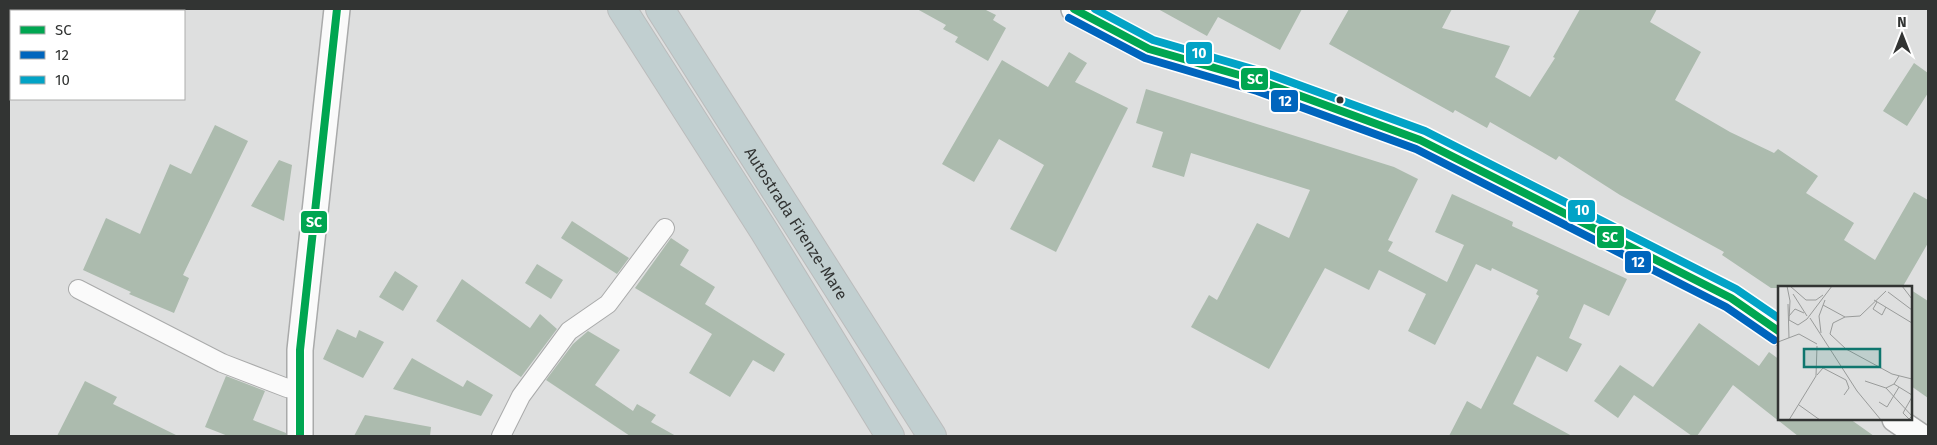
<svg xmlns="http://www.w3.org/2000/svg" width="1937" height="445" font-family="'Fira Sans',sans-serif">
	<rect width="100%" height="100%" fill="#dedfdf"/>
	<path fill="#acbbae" d="M 917,9 L 984,9 L 996,15 L 993,20 L 1006,28 L 988,61 L 955,42 L 958,37 L 943,29 L 946,25 Z
		M 1158,9 L 1302,9 L 1280,50 L 1218,17 L 1207,36 Z
		M 1349,9 L 1452,9 L 1442,28 L 1510,46 L 1495,77 L 1530,97 L 1555,58 L 1553,57 L 1580,9 L 1657,9 L 1650,22 L 1701,52 L 1675,100 L 1730,132 L 1774,153 L 1778,149 L 1818,176 L 1806,193 L 1854,223 L 1844,240 L 1875,260 L 1914,192 L 1928,200 L 1928,243 L 1902,288 L 1771,288 L 1722,255 L 1724,252 L 1620,195 L 1559,156 L 1556,160 L 1490,122 L 1487,128 L 1455,110 L 1453,113 L 1329,44 Z
		M 1069,52 L 1087,63 L 1075,82 L 1128,108 L 1056,252 L 1010,229 L 1044,165 L 999,139 L 974,182 L 942,164 L 1002,60 L 1048,87 Z
		M 1914,63 L 1928,73 L 1928,93 L 1907,126 L 1883,111 Z
		M 1146,89 L 1394,167 L 1418,179 L 1388,240 L 1393,242 L 1388,251 L 1447,282 L 1464,245 L 1435,232 L 1452,194 L 1513,222 L 1512,226 L 1627,279 L 1609,316 L 1584,304 L 1569,338 L 1582,344 L 1567,372 L 1537,356 L 1513,404 L 1572,436 L 1449,436 L 1467,401 L 1481,409 L 1539,296 L 1536,294 L 1538,290 L 1492,268 L 1491,271 L 1476,264 L 1435,345 L 1408,331 L 1426,294 L 1379,270 L 1369,290 L 1325,268 L 1269,369 L 1191,327 L 1209,295 L 1217,300 L 1257,223 L 1289,238 L 1310,190 L 1191,153 L 1184,177 L 1152,167 L 1163,132 L 1136,123 Z
		M 215,125 L 248,141 L 183,275 L 189,278 L 174,313 L 129,294 L 131,292 L 83,270 L 106,218 L 140,234 L 170,164 L 191,174 Z
		M 279,160 L 292,165 L 284,221 L 251,206 Z
		M 572,221 L 629,258 L 617,274 L 561,238 Z
		M 671,238 L 689,250 L 680,265 L 715,287 L 705,304 L 785,354 L 774,372 L 753,360 L 730,397 L 689,373 L 712,334 L 635,288 Z
		M 537,264 L 563,280 L 551,299 L 525,283 Z
		M 395,271 L 418,286 L 403,311 L 379,297 Z
		M 462,279 L 530,328 L 540,314 L 557,329 L 521,377 L 436,321 Z
		M 1911,290 L 1928,301 L 1928,398 L 1911,386 Z
		M 1699,323 L 1759,366 L 1769,352 L 1780,360 L 1780,419 L 1850,419 L 1874,436 L 1798,436 L 1733,385 L 1697,436 L 1692,436 L 1634,395 L 1618,418 L 1594,401 L 1620,365 L 1653,387 Z
		M 337,329 L 356,338 L 359,330 L 384,342 L 363,378 L 323,359 Z
		M 588,331 L 620,350 L 595,385 L 633,411 L 637,404 L 656,415 L 651,422 L 676,436 L 630,436 L 546,380 L 573,344 Z
		M 412,358 L 463,387 L 467,380 L 493,395 L 481,416 L 393,389 Z
		M 226,376 L 265,391 L 253,420 L 286,433 L 286,436 L 228,436 L 205,427 Z
		M 85,381 L 117,397 L 113,404 L 178,436 L 57,436 Z
		M 365,415 L 431,427 L 430,436 L 354,436 Z"/>
	<g fill="none" stroke-linecap="round" stroke-linejoin="round">
		<g stroke="#a9aaaa" stroke-width="20">
			<path id="street" d="M 78,289 L 222,363 L 287,388 L 299,390
				M 501,436 L 521,396 L 569,331 L 608,304 L 665,228"/>
		</g>
		<g stroke="#a9aaaa" stroke-width="28">
			<path id="secondary" d="M 1074,9 L 1149,49 L 1260,81 L 1420,140 L 1731,298 L 1780,332
				M 1895,419 L 1920,436
				M 300,436 L 300,350 L 337,9"/>
		</g>
		<g stroke="#bbbcbc" stroke-width="30">
			<g id="highway">
				<path d="M 622,9 L 764,231 L 890,436"/>
				<path id="s1" d="M 660,9 L 932,436"/>
			</g>
		</g>
		<use href="#street" stroke="#fafafa" stroke-width="18"/>
		<use href="#secondary" stroke="#fafafa" stroke-width="25"/>
		<use href="#highway" stroke="#c1cfd0" stroke-width="28"/>
		<g stroke="#fff" stroke-width="11">
			<path id="bus-1" d="M 1074,9 L 1149,49 L 1260,81 L 1420,140 L 1731,298 L 1780,332
				M 300,436 L 300,350 L 337,9"/>
		</g>
		<g stroke="#fff" stroke-width="11">
			<path id="bus-2" d="M 1069,18 L 1145,58 L 1257,91 L 1416,149 L 1726,307 L 1774,340"/>
		</g>
		<g stroke="#fff" stroke-width="11">
			<path id="bus-3" d="M 1095,9 L 1153,40 L 1263,72 L 1425,131 L 1736,289 L 1780,319"/>
		</g>
		<use href="#bus-1" stroke="#00a651" stroke-width="8"/>
		<use href="#bus-2" stroke="#0065bd" stroke-width="8"/>
		<use href="#bus-3" stroke="#02a3c6" stroke-width="8"/>
	</g>
	<circle fill="#323433" stroke="#fff" stroke-width="2" cx="1340" cy="100" r="4.5"/>
	<g text-anchor="middle" stroke-width="4.5" stroke-linejoin="round" paint-order="stroke">
		<g font-size="16" fill="#323433" stroke="#fff">
			<text dy="6" stroke="none"><textPath href="#s1" startOffset="254">Autostrada Firenze-Mare</textPath></text>
		</g>
	</g>
	<g transform="translate(1778 286)">
		<rect width="134" height="134" fill="#dedfdf"/>
		<path fill="none" stroke="#999b9a" stroke-width="1" d="M 9,0 L 12,15 L 11,34 L 20,39 L 29,33 L 54,0M 12,0 L 28,14 L 38,14 L 45,9M 124,0 L 134,13M 110,6 L 134,24M 15,8 L 29,30M 96,14 L 134,37M 99,16 L 95,23 L 104,29 L 108,21M 10,18 L 11,52M 45,19 L 67,31M 11,30 L 17,23 L 26,27M 32,32 L 79,105 L 103,134M 43,47 L 41,30 L 47,14M 52,48 L 68,63 L 114,88 L 134,93M 52,48 L 55,37 L 67,31 L 82,30 L 108,5M 0,56 L 21,48 L 39,58M 39,89 L 45,82 L 68,94 L 71,102 L 66,109M 87,95 L 108,102 L 116,98 L 121,90M 116,98 L 134,109M 108,102 L 134,130M 101,116 L 109,121 L 121,101M 21,119 L 42,134M 134,130 L 131,133 L 125,127 L 134,111M 11,134 L 38,90 L 39,60"/>
		<path fill="#0f766e" fill-opacity="0.15" stroke="#0f766e" stroke-width="2.5" d="M 26,63 L 102,63 L 102,81 L 26,81 Z"/>
		<rect width="134" height="134" fill="none" stroke="#323433" stroke-width="2.5"/>
	</g>
	<g stroke="#fff" stroke-width="2">
		<rect x="1185" y="41" width="28" height="24" rx="5" fill="#02a3c6"/>
		<rect x="1240" y="67" width="29" height="24" rx="5" fill="#00a651"/>
		<rect x="1270" y="89" width="29" height="24" rx="5" fill="#0065bd"/>
		<rect x="1567" y="199" width="29" height="24" rx="5" fill="#02a3c6"/>
		<rect x="300" y="210" width="28" height="24" rx="5" fill="#00a651"/>
		<rect x="1596" y="225" width="29" height="24" rx="5" fill="#00a651"/>
		<rect x="1624" y="250" width="28" height="24" rx="5" fill="#0065bd"/>
	</g>
	<g font-size="14" text-anchor="middle" font-weight="bold" fill="#fff">
		<text x="1199" y="58">10</text>
		<text x="1255" y="84">SC</text>
		<text x="1285" y="106">12</text>
		<text x="1582" y="215">10</text>
		<text x="314" y="227">SC</text>
		<text x="1610" y="242">SC</text>
		<text x="1638" y="267">12</text>
	</g>
	<rect width="1937" height="445" fill="none" stroke="#323433" stroke-width="20"/>
	<rect x="10" y="10" width="175" height="90" fill="#ffffff" stroke="#adaead"/>
	<rect x="20" y="26" width="25" height="8" fill="#00a651" stroke="#adaead"/>
	<text x="55" y="35" font-size="15" fill="#323433">SC</text>
	<rect x="20" y="51" width="25" height="8" fill="#0065bd" stroke="#adaead"/>
	<text x="55" y="60" font-size="15" fill="#323433">12</text>
	<rect x="20" y="76" width="25" height="8" fill="#02a3c6" stroke="#adaead"/>
	<text x="55" y="85" font-size="15" fill="#323433">10</text>
	<g transform="translate(1902 35)" stroke="#ffffff" stroke-width="4" paint-order="stroke">
	<path d="M0-4L9 19L0 12L-9 19Z" fill="#323433"/>
	<text y="-8" font-size="14" font-weight="bold" text-anchor="middle" fill="#323433">N</text>
	</g>
</svg>
